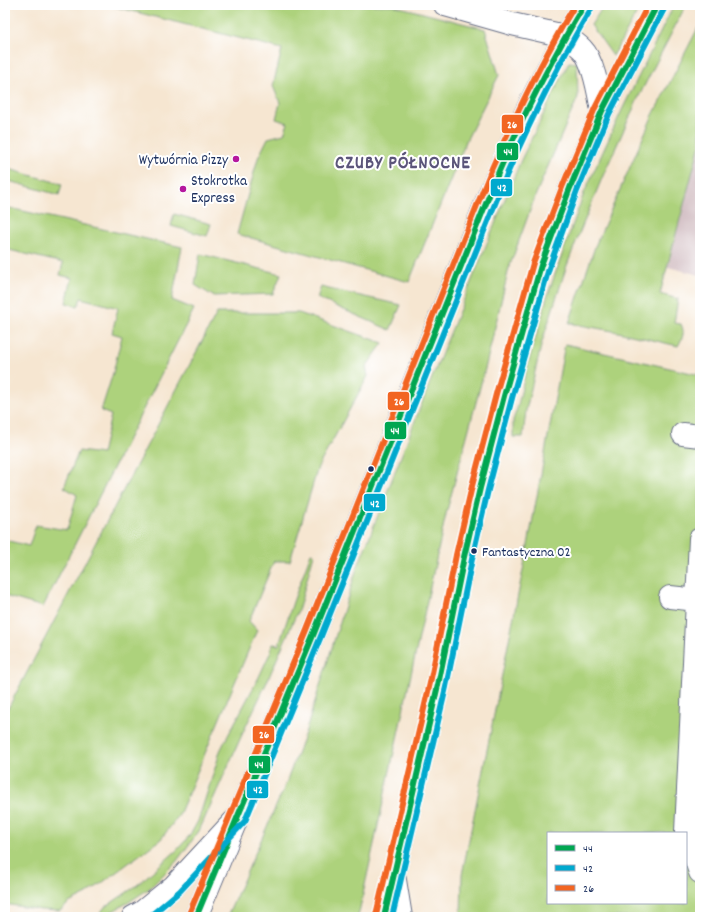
<svg xmlns="http://www.w3.org/2000/svg" width="705" height="922" font-family="Dekko,sans-serif">
	<rect width="100%" height="100%" fill="#fff"/>
	<filter id="ink" filterUnits="userSpaceOnUse"><feTurbulence type="fractalNoise" baseFrequency=".025" numOctaves="2"/><feDisplacementMap in="SourceGraphic" scale="8" xChannelSelector="R" yChannelSelector="G"/><feConvolveMatrix kernelMatrix="1 2 1 2 8 2 1 2 1" color-interpolation-filters="sRGB"/></filter>
	<filter id="wash" filterUnits="userSpaceOnUse"><feTurbulence type="fractalNoise" baseFrequency=".012" numOctaves="4" result="noise"/><feDisplacementMap in="SourceGraphic" scale="16" xChannelSelector="R" yChannelSelector="G"/><feGaussianBlur stdDeviation="0.9" result="paint"/><feColorMatrix in="noise" values="0 0 0 0 0 0 0 0 0 0 0 0 0 0 0 0 0 1.4 0 .05"/><feComposite in="paint" operator="in"/></filter>
	<g filter="url(#wash)">
		<rect width="100%" height="100%" fill="#f6e6d1"/>
		<path fill="#d2bec3" d="M 700,145 L 700,275 L 668,267 Z"/>
		<path fill="#add27c" stroke="#64806d" fill-rule="evenodd" d="M 108,5 L 392,5 L 485,29 L 499,75 L 467,139 L 409,282 L 237,234 L 258,158 L 268,138 L 284,134 L 288,123 L 276,119 L 280,103 L 273,86 L 282,49 Z
			M 604,5 L 641,5 L 613,56 L 591,25 Z
			M 674,5 L 686,5 L 640,94 L 602,178 L 579,234 L 566,268 L 542,342 L 526,410 L 523,437 L 513,437 L 513,420 L 517,409 L 526,371 L 548,294 L 584,193 L 622,110 L 663,27 Z
			M 700,24 L 700,144 L 660,294 L 678,299 L 674,323 L 681,324 C 685,333 683,337 678,346 L 618,332 L 569,323 L 596,244 L 652,117 Z
			M 569,62 L 577,63 L 578,97 L 536,194 L 509,268 L 486,365 L 446,514 L 358,917 L 227,917 L 285,786 L 306,730 L 356,571 L 429,385 L 521,160 Z
			M 5,168 L 62,184 L 59,195 L 5,180 Z
			M 5,207 L 182,247 L 172,300 L 194,309 L 43,607 L 5,596 L 5,540 L 29,546 L 36,525 L 67,530 L 77,495 L 64,487 L 79,451 L 102,454 L 111,415 L 101,411 L 113,373 L 122,336 L 112,333 L 118,308 L 81,298 L 78,306 L 66,303 L 72,278 L 60,275 L 63,263 L 5,249 Z
			M 174,214 L 211,224 L 207,236 L 171,226 Z
			M 200,254 L 281,274 L 273,294 L 213,296 L 195,285 Z
			M 321,287 L 329,289 L 401,305 L 390,330 L 317,298 Z
			M 217,313 L 299,313 L 383,343 L 366,367 L 368,376 L 318,467 L 290,561 L 274,561 L 249,621 L 257,630 L 179,815 L 161,839 L 87,894 L 69,903 L 60,911 L 41,910 L 5,904 L 5,714 Z
			M 565,344 L 700,375 L 700,917 L 461,917 L 462,875 L 528,545 ZM 548,833 L 686,833 L 686,903 L 548,903 Z
			M 311,553 L 314,554 L 299,608 L 266,684 L 245,728 L 199,831 L 176,862 L 150,888 L 129,902 L 104,916 L 101,912 L 104,908 L 136,886 L 176,851 L 186,840 L 193,830 L 198,821 L 217,762 L 220,751 L 224,743 L 259,677 L 270,653 L 273,644 L 279,645 L 293,602 Z"/>
	</g>
	<g filter="url(#ink)">
		<g fill="none" stroke-linecap="round" stroke-linejoin="round">
			<g stroke="#686f86" stroke-width="24">
				<path id="minor" d="M 445,5 L 512,24 L 565,36
					M 683,434 L 700,436
					M 700,539 L 693,683 L 686,832 L 700,872
					M 670,597 L 697,600"/>
			</g>
			<g stroke="#686f86" stroke-width="24">
				<path id="secondary" d="M 565,36 C 571,40 577,44 582,49 C 594,61 599,95 602,111
					M 196,917 L 314,633 L 489,195 C 516,130 547,65 584,5
					M 384,917 L 438,685 L 464,557 L 480,488 L 504,396 L 541,265 L 570,188 L 602,111 L 657,5"/>
			</g>
			<g stroke="#686f86" stroke-width="24">
				<path id="primary" d="M 394,874 L 401,917
					M 133,917 L 142,912 L 174,886 L 238,817"/>
			</g>
			<use href="#minor" stroke="#fff" stroke-width="22"/>
			<use href="#secondary" stroke="#fff" stroke-width="22"/>
			<use href="#primary" stroke="#fff" stroke-width="22"/>
			<g stroke="#fff" stroke-width="9">
				<path id="bus-1" d="M 196,917 L 314,633 L 499,171 C 524,114 552,58 584,5
					M 384,917 L 438,685 L 464,557 L 480,488 L 504,396 L 541,265 L 570,188 L 602,111 L 657,5"/>
			</g>
			<g stroke="#fff" stroke-width="9">
				<path id="bus-2" d="M 149,917 L 180,891 L 245,821 L 321,636 L 507,174 C 532,117 559,62 591,9
					M 392,917 L 446,687 L 472,559 L 488,490 L 512,398 L 549,268 L 577,191 L 609,114 L 664,9"/>
			</g>
			<g stroke="#fff" stroke-width="9">
				<path id="bus-3" d="M 189,914 L 307,630 L 492,168 C 517,112 543,57 575,5
					M 376,915 L 430,683 L 456,555 L 472,486 L 496,394 L 533,263 L 563,185 L 595,108 L 648,5"/>
			</g>
			<use href="#bus-1" stroke="#00a651" stroke-width="6"/>
			<use href="#bus-2" stroke="#00a9ce" stroke-width="6"/>
			<use href="#bus-3" stroke="#f26522" stroke-width="6"/>
		</g>
	</g>
	<g fill="#b5179e" stroke="#fff" stroke-width="1.5">
		<circle cx="236" cy="159" r="4"/>
		<circle cx="183" cy="189" r="4"/>
	</g>
	<g fill="#1b2f5e" stroke="#fff" stroke-width="1.5">
		<circle cx="371" cy="469" r="3.5"/>
		<circle cx="474" cy="551" r="3.5"/>
	</g>
	<g text-anchor="middle" stroke-width="4" stroke-linejoin="round" paint-order="stroke">
		<g font-size="14" fill="#1b2f5e" stroke="#fff" text-anchor="start">
			<text x="482" y="556">Fantastyczna 02</text>
		</g>
		<g font-size="15" fill="#1b2f5e" stroke="#fff" text-anchor="end">
			<text x="228" y="164">Wytwórnia Pizzy</text>
			<text x="191" y="185" text-anchor="start">Stokrotka<tspan x="191" dy="17">Express</tspan></text>
		</g>
		<g font-size="19" font-weight="bold" letter-spacing="1" fill="#5b557a" stroke="#fff">
			<text x="403" y="168">CZUBY PÓŁNOCNE</text>
		</g>
	</g>
	<g stroke="#fff" stroke-width="1.5">
		<rect x="501" y="114" width="23" height="20" rx="4" fill="#f26522"/>
		<rect x="496" y="142" width="23" height="19" rx="4" fill="#00a651"/>
		<rect x="490" y="178" width="23" height="19" rx="4" fill="#00a9ce"/>
		<rect x="387" y="391" width="23" height="20" rx="4" fill="#f26522"/>
		<rect x="384" y="421" width="23" height="19" rx="4" fill="#00a651"/>
		<rect x="363" y="493" width="23" height="19" rx="4" fill="#00a9ce"/>
		<rect x="252" y="725" width="23" height="19" rx="4" fill="#f26522"/>
		<rect x="248" y="755" width="23" height="19" rx="4" fill="#00a651"/>
		<rect x="246" y="780" width="23" height="19" rx="4" fill="#00a9ce"/>
	</g>
	<g font-size="11" text-anchor="middle" font-weight="bold" fill="#fff">
		<text x="512" y="128">26</text>
		<text x="508" y="155">44</text>
		<text x="502" y="191">42</text>
		<text x="399" y="405">26</text>
		<text x="395" y="434">44</text>
		<text x="375" y="507">42</text>
		<text x="264" y="738">26</text>
		<text x="259" y="768">44</text>
		<text x="258" y="793">42</text>
	</g>
	<rect width="705" height="922" fill="none" stroke="#fff" stroke-width="20"/>
	<rect x="547" y="832" width="140" height="72" fill="#ffffff" stroke="#a4acbf"/>
	<rect x="555" y="845" width="20" height="6" fill="#00a651" stroke="#a4acbf"/>
	<text x="583" y="852" font-size="12" fill="#1b2f5e">44</text>
	<rect x="555" y="865" width="20" height="6" fill="#00a9ce" stroke="#a4acbf"/>
	<text x="583" y="872" font-size="12" fill="#1b2f5e">42</text>
	<rect x="555" y="885" width="20" height="6" fill="#f26522" stroke="#a4acbf"/>
	<text x="583" y="892" font-size="12" fill="#1b2f5e">26</text>
</svg>
